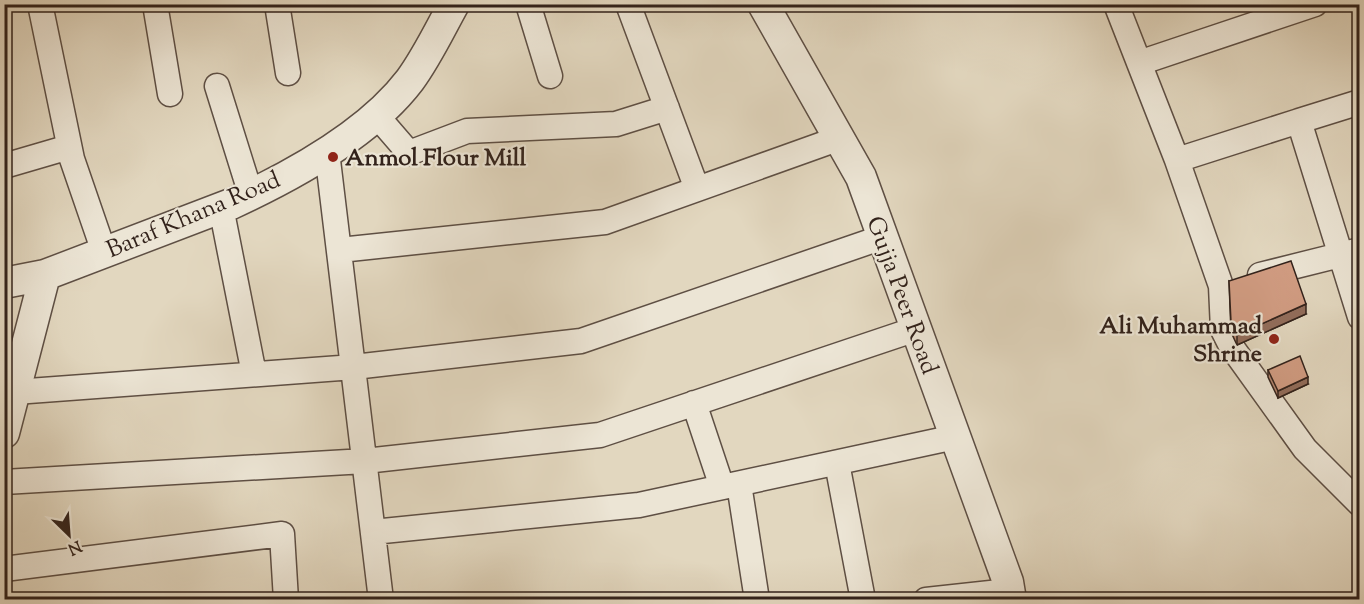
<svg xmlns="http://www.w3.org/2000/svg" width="1364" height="604" font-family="'Sorts Mill Goudy',serif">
	<rect width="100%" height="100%" fill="#e2d7bf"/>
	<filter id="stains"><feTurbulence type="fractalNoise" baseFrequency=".00333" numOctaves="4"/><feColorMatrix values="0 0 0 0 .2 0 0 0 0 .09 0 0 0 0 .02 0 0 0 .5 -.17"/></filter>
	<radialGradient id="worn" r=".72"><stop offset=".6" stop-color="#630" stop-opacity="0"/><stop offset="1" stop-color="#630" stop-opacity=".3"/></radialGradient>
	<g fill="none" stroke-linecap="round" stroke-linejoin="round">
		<g stroke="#5e4f44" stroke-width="27">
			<path id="minor" d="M 40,4 L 72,159 L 104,252
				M 155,4 L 170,94
				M 277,4 L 288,73
				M 528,4 L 550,76
				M 628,4 L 697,189
				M 1116,4 L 1177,160 L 1221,286 L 1223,330 L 1231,346 L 1305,449 L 1360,504
				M 1139,63 L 1315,4
				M 217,86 L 251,195
				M 377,116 L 409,153 L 467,131 L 616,124 L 667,108
				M 1299,121 L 1360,102
				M 327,152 L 381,600
				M 1177,160 L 1299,121 L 1360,317
				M 4,166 L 69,147
				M 221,207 L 254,374
				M 340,250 L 605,222 L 840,138
				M 1260,275 L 1360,250
				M 15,392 L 354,367 L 581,341 L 883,237
				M 694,403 L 722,487
				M 837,463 L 863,600
				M 4,482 L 365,461 L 600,435 L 916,329
				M 739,484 L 757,600
				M 373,532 L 639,505 L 955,437
				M 4,569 L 282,534 L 286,600
				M 926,600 L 1009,591"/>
		</g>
		<g stroke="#5e4f44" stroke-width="33">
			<path id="tertiary" d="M 763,4 L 861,177 L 1008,582 L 1011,600
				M 4,283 L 45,275 L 231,204 C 292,176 369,134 410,80 C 427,57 440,29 454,4
				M 4,433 L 45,275"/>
		</g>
		<use href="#minor" stroke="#ece5d5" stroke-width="24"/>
		<use href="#tertiary" stroke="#ece5d5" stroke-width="30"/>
	</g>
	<path fill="#b48670" stroke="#32221b" stroke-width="1.5" d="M 1229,281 L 1306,314 L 1237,345 L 1231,332 Z
		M 1268,370 L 1308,384 L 1278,398 L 1268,377 Z"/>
	<path fill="#926d5b" stroke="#32221b" stroke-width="1.5" d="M 1306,304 L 1306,314 L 1237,345 L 1237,335 Z
		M 1308,377 L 1308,384 L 1278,398 L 1278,391 Z"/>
	<path fill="#d19c82" stroke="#32221b" stroke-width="1.5" d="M 1291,261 L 1306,304 L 1237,335 L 1231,322 L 1229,281 Z
		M 1300,356 L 1308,377 L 1278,391 L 1268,370 Z"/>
	<g fill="#8f2418" stroke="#ece5d5" stroke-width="2">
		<circle cx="333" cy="157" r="6"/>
		<circle cx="1274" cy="339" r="6"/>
	</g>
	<g text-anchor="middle" stroke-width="4.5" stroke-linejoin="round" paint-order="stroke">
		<g font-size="24" font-weight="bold" fill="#32221b" stroke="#ece5d5" text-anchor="start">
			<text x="345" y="165">Anmol Flour Mill</text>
			<text x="1262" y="333" text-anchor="end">Ali Muhammad<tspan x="1262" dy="28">Shrine</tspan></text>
		</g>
		<g font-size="24" fill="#32221b" stroke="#ece5d5">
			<text transform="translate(193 214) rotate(-23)" y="8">Baraf Khana Road</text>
			<text transform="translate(903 295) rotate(70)" y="8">Gujja Peer Road</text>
		</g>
	</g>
	<rect width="1364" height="604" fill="none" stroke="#e2d7bf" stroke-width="24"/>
	<rect x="6" y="6" width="1352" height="592" fill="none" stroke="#32221b" stroke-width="3"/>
	<rect x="12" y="12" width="1340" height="580" fill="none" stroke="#32221b" stroke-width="1.5"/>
	<g transform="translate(69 535) rotate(155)" stroke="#ece5d5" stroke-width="4.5" paint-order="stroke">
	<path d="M0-4.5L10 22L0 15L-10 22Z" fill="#32221b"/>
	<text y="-9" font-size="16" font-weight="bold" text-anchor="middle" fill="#32221b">N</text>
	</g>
	<rect width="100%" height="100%" filter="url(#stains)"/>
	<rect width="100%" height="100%" fill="url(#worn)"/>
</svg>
